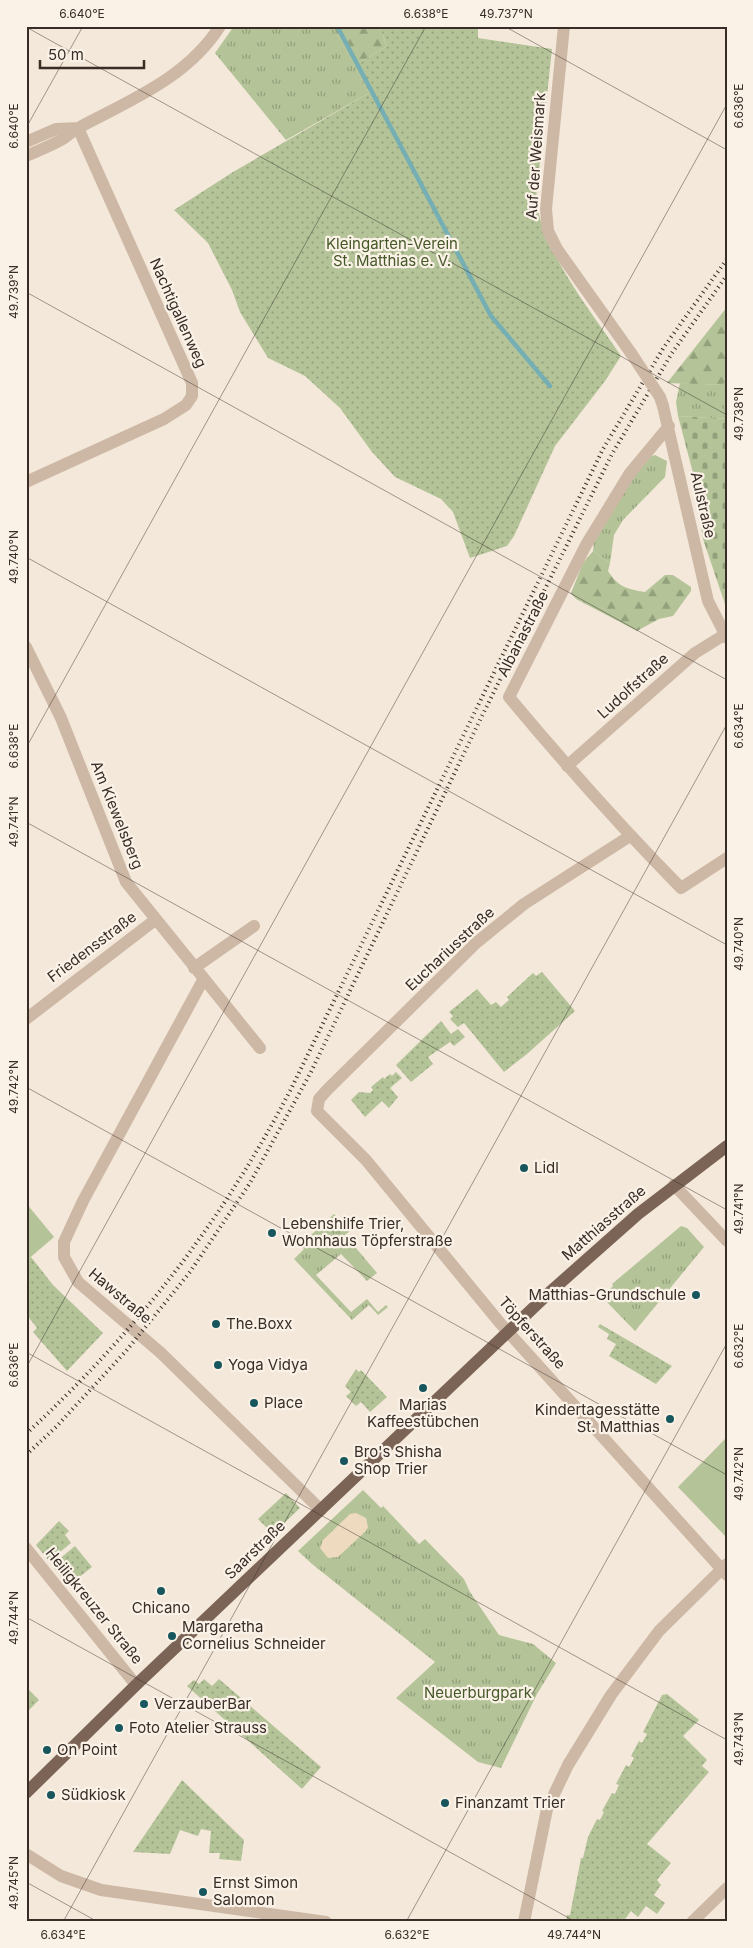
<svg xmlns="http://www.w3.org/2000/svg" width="753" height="1948" font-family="Inter,sans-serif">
	<defs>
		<pattern id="grass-tufts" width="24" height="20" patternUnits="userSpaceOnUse" patternTransform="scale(1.25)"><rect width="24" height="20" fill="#b4c498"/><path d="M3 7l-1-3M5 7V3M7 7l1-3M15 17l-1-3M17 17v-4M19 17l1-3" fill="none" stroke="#93a07c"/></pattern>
		<pattern id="forest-firs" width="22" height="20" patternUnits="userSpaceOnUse" patternTransform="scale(1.25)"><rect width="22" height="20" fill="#b4c498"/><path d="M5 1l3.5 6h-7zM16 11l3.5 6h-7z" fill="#93a07c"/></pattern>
		<pattern id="cemetery-stones" width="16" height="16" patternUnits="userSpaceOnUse" patternTransform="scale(1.25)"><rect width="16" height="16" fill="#b4c498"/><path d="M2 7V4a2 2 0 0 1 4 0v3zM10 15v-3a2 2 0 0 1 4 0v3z" fill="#93a07c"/></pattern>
		<pattern id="garden-dots" width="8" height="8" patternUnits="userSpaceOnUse" patternTransform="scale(1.25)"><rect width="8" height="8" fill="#b4c498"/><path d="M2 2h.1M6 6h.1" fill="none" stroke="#93a07c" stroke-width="1.8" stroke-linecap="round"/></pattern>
	</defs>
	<rect width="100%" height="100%" fill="#f4e8da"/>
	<path fill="url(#grass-tufts)" d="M 234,26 L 333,26 L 369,93 L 286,140 L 215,53 Z
		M 727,380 L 727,419 L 678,416 L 676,402 L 680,383 L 722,385 Z
		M 655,455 L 667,461 L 665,477 L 623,520 L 614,535 L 610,563 L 593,551 L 594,540 L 646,458 Z
		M 334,1214 L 350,1231 L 345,1235 L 377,1273 L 367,1281 L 341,1254 L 316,1275 L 351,1312 L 367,1299 L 378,1312 L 386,1305 L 388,1307 L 378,1315 L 369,1305 L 352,1320 L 294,1259 L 304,1249 L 300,1245 Z
		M 681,1226 L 687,1228 L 704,1247 L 635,1331 L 604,1299 L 609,1294 L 607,1292 L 613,1286 L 612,1284 Z
		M 363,1490 L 381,1508 L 383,1506 L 419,1544 L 425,1539 L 464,1579 L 470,1592 L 499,1635 L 533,1644 L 556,1663 L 537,1694 L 501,1768 L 478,1762 L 396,1698 L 435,1662 L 312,1564 L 298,1551 Z"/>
	<path fill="url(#forest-firs)" d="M 333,26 L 379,26 L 387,46 L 354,66 Z
		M 727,307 L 727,380 L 722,385 L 667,383 Z
		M 593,551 L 610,563 L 608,571 C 618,587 627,589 645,592 L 665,575 L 673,575 L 691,587 L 691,591 L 673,616 L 659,619 L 637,631 L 576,599 L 571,593 L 583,563 Z"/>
	<path fill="url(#cemetery-stones)" d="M 678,416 L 727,419 L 727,610 L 703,539 L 693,473 Z"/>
	<path fill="url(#garden-dots)" d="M 379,26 L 478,26 L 478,38 L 552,49 L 536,199 C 543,253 591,311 621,356 L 605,381 L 555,446 L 514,536 L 507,546 L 470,558 L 453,512 L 441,499 L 395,477 L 372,452 L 340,408 L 305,376 L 268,358 L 240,312 L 232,290 L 208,243 L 174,210 L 233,172 L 369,93 L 354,66 L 387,46 Z
		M 542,972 L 575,1011 L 527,1054 L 504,1072 L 464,1023 L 458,1027 L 450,1019 L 453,1016 L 449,1012 L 477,989 L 491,1005 L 496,1002 L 501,1007 L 509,1000 L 507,997 L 533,973 L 536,976 Z
		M 441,1021 L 451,1034 L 458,1029 L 465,1037 L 454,1046 L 450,1042 L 428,1057 L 433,1064 L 411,1082 L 396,1065 Z
		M 396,1072 L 402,1078 L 390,1088 L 398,1097 L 389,1108 L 382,1101 L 365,1117 L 351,1100 L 359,1092 L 370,1093 L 373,1090 L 371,1087 L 383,1077 L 384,1079 L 390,1074 L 392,1076 Z
		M 31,1257 L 53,1285 L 103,1333 L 67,1371 L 33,1332 L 37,1328 L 26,1314 L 26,1261 Z
		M 600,1324 L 672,1366 L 656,1384 L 609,1356 L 616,1344 L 607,1339 L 609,1334 L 598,1327 Z
		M 356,1369 L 359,1372 L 361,1370 L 387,1397 L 370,1412 L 361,1402 L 356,1406 L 346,1396 L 351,1392 L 345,1386 Z
		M 286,1493 L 300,1508 L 273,1534 L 258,1519 Z
		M 59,1521 L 69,1531 L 65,1535 L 71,1543 L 49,1561 L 36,1545 Z
		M 75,1546 L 92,1567 L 68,1586 L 52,1565 Z
		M 204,1679 L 212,1686 L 219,1679 L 321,1767 L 302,1789 L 187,1686 L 194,1680 L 199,1684 Z
		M 26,1687 L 39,1700 L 26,1713 Z
		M 667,1694 L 699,1720 L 683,1736 L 707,1760 L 702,1766 L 709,1772 L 647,1844 L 671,1863 L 657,1880 L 661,1885 L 654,1895 L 665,1903 L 657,1914 L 646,1906 L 638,1917 L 631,1911 L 623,1922 L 566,1922 L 567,1915 L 570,1915 L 581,1858 L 583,1858 L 588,1837 L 597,1819 L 600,1820 L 604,1812 L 602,1811 L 612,1793 L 615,1794 L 619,1785 L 616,1784 L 626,1765 L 629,1767 L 634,1758 L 631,1756 L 639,1741 L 642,1743 L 647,1734 L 643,1732 L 662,1695 Z
		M 182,1780 L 244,1840 L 241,1861 L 219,1859 L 220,1853 L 209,1853 L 211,1831 L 201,1829 L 198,1836 L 180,1830 L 170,1854 L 133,1852 Z"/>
	<path fill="#b4c498" d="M 26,1203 L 54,1237 L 26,1261 Z
		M 727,1437 L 727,1538 L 678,1487 Z"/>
	<path fill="#eddabf" d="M 356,1513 L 366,1518 L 368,1527 L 366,1531 L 338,1557 L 328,1558 L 320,1548 L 323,1540 L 350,1514 Z"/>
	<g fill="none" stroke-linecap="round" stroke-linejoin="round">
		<path stroke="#76afb3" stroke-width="4.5" d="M 337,26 L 491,316 L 550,386"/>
		<path stroke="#cdb8a5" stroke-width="12" d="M 564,26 L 546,209 L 548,231 L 557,249 L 631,353
			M 26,142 L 56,129 L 78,128
			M 26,156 C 38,151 50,146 61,140 C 68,136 73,130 80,127 C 131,100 188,77 220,26
			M 663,406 L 708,601 L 727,638
			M 669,426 L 630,473 L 586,545 L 509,697 C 564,763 621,827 681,888 L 727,858
			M 26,482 L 164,419 L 186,405 L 192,396 L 192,383 L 78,128
			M 26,647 L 61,718 L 126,882 L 260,1048
			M 567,766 L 695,653 L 724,635
			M 630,836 L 524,904 L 476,943 L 327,1090 L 319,1099 L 317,1111 L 366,1160 L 500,1323 L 727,1575
			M 194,968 L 254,926
			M 203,980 L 83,1201 L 64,1242 L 64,1257 L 78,1282 L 161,1353 L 321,1510
			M 26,1019 L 155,920
			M 674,1185 L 727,1241
			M 26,1548 L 136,1685
			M 26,1854 L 61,1876 L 101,1890 L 326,1922
			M 524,1922 L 547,1809 L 568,1765 L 611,1695 L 659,1631 L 727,1564
			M 692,1922 L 727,1888"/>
		<path stroke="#7b6456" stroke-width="12" d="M 26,1793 L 136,1685 L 550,1292 L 638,1214 L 727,1146"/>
		<path stroke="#382d27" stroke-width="4" stroke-dasharray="1 4" stroke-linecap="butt" d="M 26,1434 C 136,1332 222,1222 291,1089 L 603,449 L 664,347 L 727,259
			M 26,1455 L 56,1427 L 126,1351 L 190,1272 L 250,1183 L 311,1072 L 479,722 L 612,454 L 672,353 L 727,275"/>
		<path stroke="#cdb8a5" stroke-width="12" d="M 631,353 L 660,397 L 663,406"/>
	</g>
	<path fill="none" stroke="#382d27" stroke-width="1" stroke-opacity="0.45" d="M 504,26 L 727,150M 26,27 L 727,415M 26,128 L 83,26M 26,292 L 727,680M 26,557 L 727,945M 26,748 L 426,26M 26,822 L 727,1210M 26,1087 L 727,1475M 26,1352 L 727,1740M 26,1368 L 727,104M 26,1617 L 576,1922M 26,1882 L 98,1922M 63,1922 L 727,724M 406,1922 L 727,1343"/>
	<g fill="#18565d" stroke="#fbf2e7" stroke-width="2">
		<circle cx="524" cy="1168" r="5"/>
		<circle cx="272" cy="1233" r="5"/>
		<circle cx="696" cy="1295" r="5"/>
		<circle cx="216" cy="1324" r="5"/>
		<circle cx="218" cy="1365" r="5"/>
		<circle cx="423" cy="1388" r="5"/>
		<circle cx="254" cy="1403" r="5"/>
		<circle cx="670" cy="1419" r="5"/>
		<circle cx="344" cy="1461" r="5"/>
		<circle cx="161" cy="1591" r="5"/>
		<circle cx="172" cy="1636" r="5"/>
		<circle cx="144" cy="1704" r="5"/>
		<circle cx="119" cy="1728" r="5"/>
		<circle cx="47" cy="1750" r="5"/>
		<circle cx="51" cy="1795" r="5"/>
		<circle cx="445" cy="1803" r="5"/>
		<circle cx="203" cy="1892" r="5"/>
	</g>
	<g text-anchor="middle" stroke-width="4.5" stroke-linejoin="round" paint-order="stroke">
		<g font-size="15" fill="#382d27" stroke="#fbf2e7">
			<text transform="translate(536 156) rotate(-86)" y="5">Auf der Weismark</text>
			<text transform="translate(178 313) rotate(66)" y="5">Nachtigallenweg</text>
			<text transform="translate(703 505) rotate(77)" y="5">Aulstraße</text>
			<text transform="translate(523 634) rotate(-63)" y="5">Albanastraße</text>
			<text transform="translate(633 686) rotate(-42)" y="5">Ludolfstraße</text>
			<text transform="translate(117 815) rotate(68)" y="5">Am Kiewelsberg</text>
			<text transform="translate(92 947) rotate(-37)" y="5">Friedensstraße</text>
			<text transform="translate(450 949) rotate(-43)" y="5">Euchariusstraße</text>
			<text transform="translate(604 1223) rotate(-41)" y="5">Matthiasstraße</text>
			<text transform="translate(120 1296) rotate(40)" y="5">Hawstraße</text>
			<text transform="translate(532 1333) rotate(48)" y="5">Töpferstraße</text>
			<text transform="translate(255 1550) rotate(-44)" y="5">Saarstraße</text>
			<text transform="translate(94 1606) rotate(51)" y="5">Heiligkreuzer Straße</text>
		</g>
		<g font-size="15" fill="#455828" stroke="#fbf2e7">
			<text x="392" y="249">Kleingarten-Verein<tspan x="392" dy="17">St. Matthias e. V.</tspan></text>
			<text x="478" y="1698">Neuerburgpark</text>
		</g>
		<g font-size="15" fill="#382d27" stroke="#fbf2e7" text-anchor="start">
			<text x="534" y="1173">Lidl</text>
			<text x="282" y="1229">Lebenshilfe Trier,<tspan x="282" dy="17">Wohnhaus Töpferstraße</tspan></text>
			<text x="686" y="1300" text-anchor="end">Matthias-Grundschule</text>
			<text x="226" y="1329">The.Boxx</text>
			<text x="228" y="1370">Yoga Vidya</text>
			<text x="264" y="1408">Place</text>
			<text x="423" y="1410" text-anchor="middle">Marias<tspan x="423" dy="17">Kaffeestübchen</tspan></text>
			<text x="660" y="1415" text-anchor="end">Kindertagesstätte<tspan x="660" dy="17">St. Matthias</tspan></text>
			<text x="354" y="1457">Bro's Shisha<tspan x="354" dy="17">Shop Trier</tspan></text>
			<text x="161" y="1613" text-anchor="middle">Chicano</text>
			<text x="182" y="1632">Margaretha<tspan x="182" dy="17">Cornelius Schneider</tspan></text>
			<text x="154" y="1709">VerzauberBar</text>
			<text x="129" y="1733">Foto Atelier Strauss</text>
			<text x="57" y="1755">On Point</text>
			<text x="61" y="1800">Südkiosk</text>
			<text x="455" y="1808">Finanzamt Trier</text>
			<text x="213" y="1888">Ernst Simon<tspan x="213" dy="17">Salomon</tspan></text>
		</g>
	</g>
	<rect width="753" height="1948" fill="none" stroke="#fbf2e7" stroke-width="55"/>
	<path d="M40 60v8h104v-8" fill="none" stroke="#382d27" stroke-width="2.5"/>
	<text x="48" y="60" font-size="15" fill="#382d27" stroke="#fbf2e7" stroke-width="4" paint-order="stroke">50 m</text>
	<rect x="28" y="28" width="698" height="1892" fill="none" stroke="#382d27" stroke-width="2"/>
	<g font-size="12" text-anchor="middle" fill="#382d27">
		<text x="82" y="18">6.640°E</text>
		<text x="426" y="18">6.638°E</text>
		<text x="506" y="18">49.737°N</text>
		<text transform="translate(739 106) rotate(-90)" y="4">6.636°E</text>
		<text transform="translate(14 126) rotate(-90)" y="4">6.640°E</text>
		<text transform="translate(14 292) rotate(-90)" y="4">49.739°N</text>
		<text transform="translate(739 414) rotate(-90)" y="4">49.738°N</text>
		<text transform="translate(14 557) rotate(-90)" y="4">49.740°N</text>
		<text transform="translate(739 726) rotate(-90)" y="4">6.634°E</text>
		<text transform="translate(14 746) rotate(-90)" y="4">6.638°E</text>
		<text transform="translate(14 822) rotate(-90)" y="4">49.741°N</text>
		<text transform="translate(739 944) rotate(-90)" y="4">49.740°N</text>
		<text transform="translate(14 1087) rotate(-90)" y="4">49.742°N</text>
		<text transform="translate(739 1209) rotate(-90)" y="4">49.741°N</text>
		<text transform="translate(739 1346) rotate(-90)" y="4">6.632°E</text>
		<text transform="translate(14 1365) rotate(-90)" y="4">6.636°E</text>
		<text transform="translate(739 1474) rotate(-90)" y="4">49.742°N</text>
		<text transform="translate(14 1618) rotate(-90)" y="4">49.744°N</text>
		<text transform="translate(739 1739) rotate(-90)" y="4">49.743°N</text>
		<text transform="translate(14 1883) rotate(-90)" y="4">49.745°N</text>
		<text x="63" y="1939">6.634°E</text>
		<text x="407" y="1939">6.632°E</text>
		<text x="574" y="1939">49.744°N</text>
	</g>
</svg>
